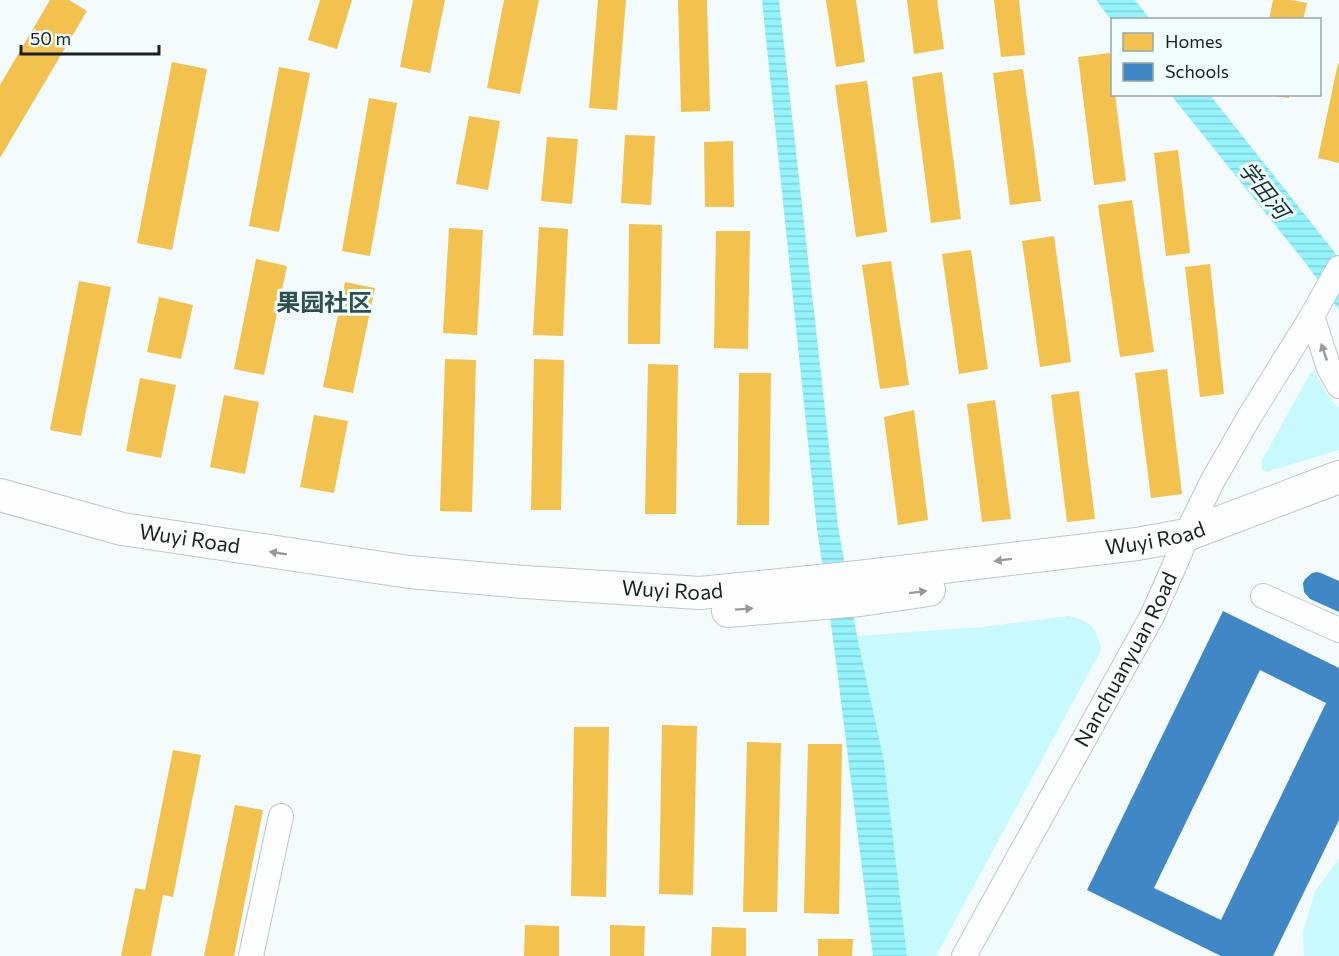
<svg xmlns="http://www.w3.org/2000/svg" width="1339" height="956" font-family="Commissioner,'Noto Sans SC',sans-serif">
	<defs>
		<pattern id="water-rules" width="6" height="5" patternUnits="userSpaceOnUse" patternTransform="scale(1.5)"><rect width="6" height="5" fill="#95f3fb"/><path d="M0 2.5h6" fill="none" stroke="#80d0d7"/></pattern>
	</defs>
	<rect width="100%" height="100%" fill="#f4fbfc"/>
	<path fill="#c7f9fd" d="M 1313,371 C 1317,375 1318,379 1321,384 C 1326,393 1331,401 1339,408 L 1339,450 L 1266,472 L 1262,469 L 1261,462 L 1311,372 Z
		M 1069,616 C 1089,621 1098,627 1101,650 L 936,956 L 907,956 L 884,761 L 857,636 L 982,627 Z
		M 1339,858 L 1339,956 L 1304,956 L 1303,931 L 1315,892 Z"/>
	<path fill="url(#water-rules)" d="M 762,0 L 779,0 L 838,526 L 857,636 L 884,761 L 907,956 L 873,956 L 834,646 L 817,529 Z
		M 1096,0 L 1135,0 L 1150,19 L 1112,20 L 1112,21 Z
		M 1171,95 L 1210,95 L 1325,240 L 1339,258 L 1339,310 L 1307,265 Z"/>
	<path fill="#f2c14e" d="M 50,0 L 69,0 L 87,11 L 0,158 L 0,85 Z
		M 320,0 L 352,0 L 337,49 L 308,40 Z
		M 413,0 L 445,0 L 430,73 L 400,67 Z
		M 504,0 L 539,0 L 520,94 L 487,88 Z
		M 598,0 L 626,0 L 617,110 L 589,108 Z
		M 678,0 L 707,0 L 710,111 L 681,112 Z
		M 826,0 L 856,0 L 865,62 L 836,67 Z
		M 907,0 L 937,0 L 944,49 L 914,54 Z
		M 994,0 L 1019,0 L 1025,55 L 1001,57 Z
		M 1273,0 L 1291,0 L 1307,3 L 1303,20 L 1269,20 Z
		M 1110,53 L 1112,72 L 1112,94 L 1115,94 L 1126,181 L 1094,185 L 1078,57 Z
		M 172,62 L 207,69 L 172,250 L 137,243 Z
		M 1338,63 L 1339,64 L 1339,163 L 1318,158 Z
		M 279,67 L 310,73 L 279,232 L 249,226 Z
		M 1023,69 L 1041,201 L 1010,205 L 993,73 Z
		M 942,72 L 961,219 L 931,223 L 912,77 Z
		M 867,81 L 887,232 L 856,237 L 835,85 Z
		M 1273,94 L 1289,94 L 1289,98 L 1273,96 Z
		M 369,98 L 397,103 L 370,256 L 342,251 Z
		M 469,116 L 500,121 L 488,190 L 456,184 Z
		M 625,135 L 655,136 L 651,205 L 621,203 Z
		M 547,137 L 578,139 L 572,204 L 541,201 Z
		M 733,141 L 734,207 L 705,207 L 704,142 Z
		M 1178,150 L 1190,253 L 1166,256 L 1154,153 Z
		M 1132,200 L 1154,352 L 1120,357 L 1098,205 Z
		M 629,224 L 662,225 L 660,344 L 628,344 Z
		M 539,227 L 568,229 L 563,336 L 533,335 Z
		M 449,228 L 483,230 L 477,335 L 443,333 Z
		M 716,231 L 750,231 L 748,349 L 714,348 Z
		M 1054,236 L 1071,362 L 1040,367 L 1022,241 Z
		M 971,250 L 988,369 L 959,374 L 942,254 Z
		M 256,259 L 287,266 L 264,375 L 234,369 Z
		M 891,261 L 909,385 L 880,389 L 862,265 Z
		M 1210,264 L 1224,394 L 1200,397 L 1185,267 Z
		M 79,281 L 111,287 L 81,436 L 50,430 Z
		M 345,282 L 375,288 L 353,393 L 323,387 Z
		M 159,297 L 193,305 L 181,359 L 147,352 Z
		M 445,359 L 476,360 L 472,512 L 440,511 Z
		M 534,359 L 564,360 L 561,510 L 531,510 Z
		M 648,364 L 678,365 L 676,514 L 645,514 Z
		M 1167,369 L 1182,494 L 1151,498 L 1135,373 Z
		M 739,373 L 771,373 L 769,525 L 737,525 Z
		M 140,378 L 176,385 L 161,458 L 126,451 Z
		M 1079,391 L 1095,519 L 1067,522 L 1051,395 Z
		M 224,395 L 259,402 L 245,474 L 210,467 Z
		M 995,400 L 1011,519 L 982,522 L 967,404 Z
		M 914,410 L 928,520 L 898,525 L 884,417 Z
		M 314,415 L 348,421 L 334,493 L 300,487 Z
		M 662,725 L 697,726 L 693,895 L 659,894 Z
		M 574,727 L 609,727 L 606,897 L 571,896 Z
		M 747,742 L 781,743 L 777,912 L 743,912 Z
		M 808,744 L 842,744 L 839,914 L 804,913 Z
		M 173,750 L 201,755 L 173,897 L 163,895 L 151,956 L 121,956 L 135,888 L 145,890 Z
		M 235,805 L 263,810 L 234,956 L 204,956 Z
		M 525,925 L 559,926 L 559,956 L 524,956 Z
		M 610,925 L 645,926 L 644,956 L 610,956 Z
		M 712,927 L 746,928 L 746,956 L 711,956 Z
		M 818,939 L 853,939 L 852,956 L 818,956 Z"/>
	<path fill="#3f88c5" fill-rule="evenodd" d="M 1317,572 L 1321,573 L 1339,581 L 1339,612 L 1310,599 L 1304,592 L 1303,583 L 1305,579 L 1312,573 Z
		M 1223,611 L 1339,668 L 1339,820 L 1273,956 L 1221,956 L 1087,890 ZM 1260,670 L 1326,703 L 1221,920 L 1154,888 Z"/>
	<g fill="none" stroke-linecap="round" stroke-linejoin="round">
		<g stroke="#bfc8c9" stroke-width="26">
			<g id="minor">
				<path d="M 1312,316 L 1329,368 L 1339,386"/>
				<path d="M 1263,596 L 1339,630"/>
				<path d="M 251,956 L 281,816"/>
				<path id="s1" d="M 964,956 L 1152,616 L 1180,553 L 1186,535 L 1213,480 L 1251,414 L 1312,316 L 1339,268"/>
			</g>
		</g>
		<g stroke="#bfc8c9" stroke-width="34">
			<g id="major">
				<path id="s2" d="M 0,495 L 122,529 L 409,572 L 524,582 L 700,593 L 858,577 L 1137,544 L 1186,535 L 1339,477"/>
				<path d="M 728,611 L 860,600 L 929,590"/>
			</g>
		</g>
		<use href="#minor" stroke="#fdfeff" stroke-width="24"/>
		<use href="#major" stroke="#fdfeff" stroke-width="32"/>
	</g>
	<defs><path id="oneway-solid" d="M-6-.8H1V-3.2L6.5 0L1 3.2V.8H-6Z" transform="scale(1.5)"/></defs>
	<g fill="#959b9c">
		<use href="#oneway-solid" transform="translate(1324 352) rotate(-109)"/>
		<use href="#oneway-solid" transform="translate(278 553) rotate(-171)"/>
		<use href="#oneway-solid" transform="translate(1003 560) rotate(173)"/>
		<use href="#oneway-solid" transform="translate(918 592) rotate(-7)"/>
		<use href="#oneway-solid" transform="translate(744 609) rotate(-4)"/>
	</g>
	<g text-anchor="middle" stroke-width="6" stroke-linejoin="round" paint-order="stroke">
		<g font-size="21" fill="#162324" stroke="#f0feff">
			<text dy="7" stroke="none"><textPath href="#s2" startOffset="1167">Wuyi Road</textPath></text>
			<text dy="7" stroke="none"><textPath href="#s2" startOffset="195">Wuyi Road</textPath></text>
			<text dy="7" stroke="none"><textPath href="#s2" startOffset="681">Wuyi Road</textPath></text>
			<text dy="7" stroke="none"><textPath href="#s1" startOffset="338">Nanchuanyuan Road</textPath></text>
		</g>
		<g font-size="22" font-style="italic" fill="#172e2f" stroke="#f0feff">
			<text transform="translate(1264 190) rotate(52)" y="8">学田河</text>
		</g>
		<g font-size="24" font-weight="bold" fill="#304f51" stroke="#f0feff">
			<text x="324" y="311">果园社区</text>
		</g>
	</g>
	<rect x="1111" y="18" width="210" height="78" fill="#f0feff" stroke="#99a6a7" stroke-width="1.5"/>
	<rect x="1123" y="33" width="30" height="18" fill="#f2c14e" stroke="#99a6a7" stroke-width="1.5"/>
	<text x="1165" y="48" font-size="18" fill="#162324">Homes</text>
	<rect x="1123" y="63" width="30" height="18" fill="#3f88c5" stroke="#99a6a7" stroke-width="1.5"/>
	<text x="1165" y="78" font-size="18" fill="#162324">Schools</text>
	<path d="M21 45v9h138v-9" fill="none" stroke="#162324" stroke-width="3"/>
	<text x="30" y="45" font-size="18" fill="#162324" stroke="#f0feff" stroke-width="4.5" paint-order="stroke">50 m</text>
</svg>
